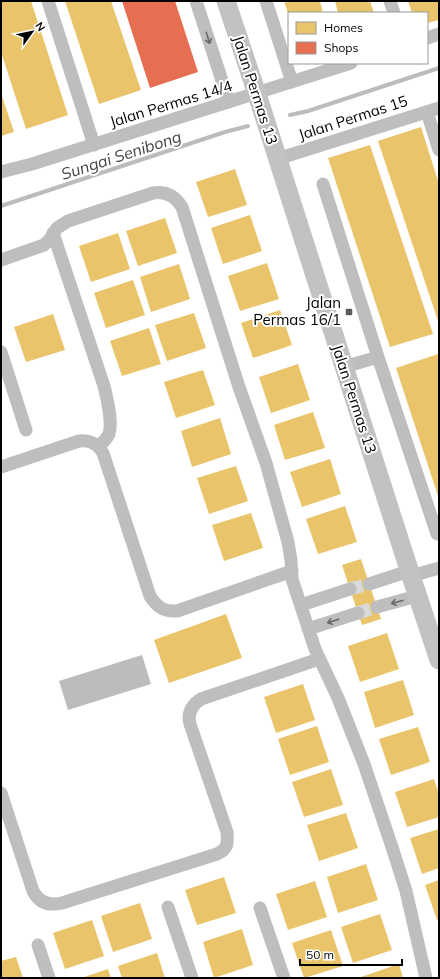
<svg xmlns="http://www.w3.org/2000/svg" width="440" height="979" font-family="Mulish,sans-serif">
	<rect width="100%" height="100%" fill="#fff"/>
	<path fill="#bcbcbc" d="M 142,655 L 151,684 L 68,710 L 59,681 Z"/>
	<path fill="#e9c46a" d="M 1,1 L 31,1 L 68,115 L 26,129 L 1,52 Z
		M 65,1 L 111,1 L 141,90 L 99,104 Z
		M 284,1 L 320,1 L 323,13 L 289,13 L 289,16 Z
		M 335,1 L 370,1 L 374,13 L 338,13 Z
		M 408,1 L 439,1 L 439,20 L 427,23 L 427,13 L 412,13 Z
		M 1,93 L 14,132 L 1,136 Z
		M 421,127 L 439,184 L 439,324 L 378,141 Z
		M 370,145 L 433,334 L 390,347 L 328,158 Z
		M 235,169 L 247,205 L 208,217 L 196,182 Z
		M 250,215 L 262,251 L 223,264 L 211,228 Z
		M 165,218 L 177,253 L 138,266 L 126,231 Z
		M 118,233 L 130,269 L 91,282 L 79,246 Z
		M 267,263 L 279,299 L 240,311 L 228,276 Z
		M 179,264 L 190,299 L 151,312 L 140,277 Z
		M 133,280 L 145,315 L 106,328 L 94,293 Z
		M 280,310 L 292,345 L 253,358 L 241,323 Z
		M 194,313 L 206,348 L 167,361 L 155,325 Z
		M 53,314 L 65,350 L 26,362 L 14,327 Z
		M 149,328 L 161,364 L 122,376 L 110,341 Z
		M 438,354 L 439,358 L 439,499 L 396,368 Z
		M 298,364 L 310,400 L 271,413 L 259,377 Z
		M 203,370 L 215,405 L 176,418 L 164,382 Z
		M 313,412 L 325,448 L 285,460 L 274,425 Z
		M 220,418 L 231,454 L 192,467 L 181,431 Z
		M 330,459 L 341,494 L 302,507 L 290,472 Z
		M 236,466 L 248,501 L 209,514 L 197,478 Z
		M 345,506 L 357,542 L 318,554 L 306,519 Z
		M 251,513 L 263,548 L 224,561 L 212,525 Z
		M 361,559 L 381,619 L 362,625 L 342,565 Z
		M 226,614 L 242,658 L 169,683 L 154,640 Z
		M 387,633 L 399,669 L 360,682 L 348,646 Z
		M 403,680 L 414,715 L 375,728 L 364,692 Z
		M 303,684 L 315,720 L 276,733 L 264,697 Z
		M 317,726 L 329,762 L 290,775 L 278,739 Z
		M 418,727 L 430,762 L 391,775 L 379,739 Z
		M 331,769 L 343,805 L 304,817 L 292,782 Z
		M 434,779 L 439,794 L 439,817 L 407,827 L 395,792 Z
		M 346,813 L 358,848 L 319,861 L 307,825 Z
		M 439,829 L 439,868 L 422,874 L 410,838 Z
		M 366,864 L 378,900 L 338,913 L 327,877 Z
		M 224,877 L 236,913 L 197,925 L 185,890 Z
		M 439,880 L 439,920 L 437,920 L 425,885 Z
		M 315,881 L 327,917 L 288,930 L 276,894 Z
		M 140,903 L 152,939 L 113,952 L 101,916 Z
		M 380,914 L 392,950 L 353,963 L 341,927 Z
		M 92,920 L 104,956 L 65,969 L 53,933 Z
		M 242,929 L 253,965 L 214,978 L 203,942 Z
		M 331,930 L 343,966 L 304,978 L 292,943 Z
		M 157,953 L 165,978 L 122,978 L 118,966 Z
		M 16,957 L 23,978 L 1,978 L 1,961 Z
		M 399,964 L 403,978 L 358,978 Z
		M 108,969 L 111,978 L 81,978 Z"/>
	<path fill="#e76f51" d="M 122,1 L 175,1 L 198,72 L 150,88 Z"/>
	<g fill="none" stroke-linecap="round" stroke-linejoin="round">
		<path stroke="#bcbcbc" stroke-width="4" d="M 290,115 L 308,111 L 439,68
			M 1,206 L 225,132 L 248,126"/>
		<path stroke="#d9d9d9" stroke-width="13" stroke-dasharray="13 6" stroke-linecap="butt" d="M 350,589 L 369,584
			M 358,613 L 377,607"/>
		<path stroke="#bebebe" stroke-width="13" d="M 48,1 L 94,145
			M 196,1 L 229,102
			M 266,1 L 292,82
			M 390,1 L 394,13
			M 427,38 L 439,34
			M 427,112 L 439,150
			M 277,159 L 439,108
			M 1,172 L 32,164 L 351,63
			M 323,184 L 378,357 L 437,534
			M 53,233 L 104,386 C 107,399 113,422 109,434 C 107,439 102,443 99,446
			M 1,260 L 44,245 L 50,239 L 57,228 L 68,221 L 153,193 C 165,191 175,196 182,207 L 238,384 L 266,463 L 288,542 L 291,560 L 292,579 L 315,649 L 338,698 L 364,764 L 392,847 L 406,891 L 426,978
			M 1,352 L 26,430
			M 344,367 L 378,357
			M 1,467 L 79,441 C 90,440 97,443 103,453 L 150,596 C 157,607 164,612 177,611 L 292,571
			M 411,576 L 439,568
			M 369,584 L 409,571
			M 301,605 L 350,589
			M 377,607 L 417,596
			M 308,629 L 358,613
			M 1,793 L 33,891 C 39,903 49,906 62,903 L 217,854 C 228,849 228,843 227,832 L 190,724 C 187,713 192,705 201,699 L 319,659
			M 168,907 L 192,978
			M 260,908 L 284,978
			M 38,945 L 49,978"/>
		<path stroke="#c2c2c2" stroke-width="19" d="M 226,1 L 257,94 L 411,576 L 439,660"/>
	</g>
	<defs><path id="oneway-shaft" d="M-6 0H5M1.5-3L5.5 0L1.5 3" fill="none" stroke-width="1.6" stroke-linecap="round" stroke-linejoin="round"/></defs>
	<g stroke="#686868">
		<use href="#oneway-shaft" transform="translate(208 38) rotate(72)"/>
		<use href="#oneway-shaft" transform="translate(397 602) rotate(165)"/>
		<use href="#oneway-shaft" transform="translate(333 621) rotate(162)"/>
	</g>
	<rect fill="#595959" stroke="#fff" stroke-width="1.5" x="345" y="308" width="8" height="8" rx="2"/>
	<g text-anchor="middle" stroke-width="4" stroke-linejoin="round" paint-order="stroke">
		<g font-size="15" fill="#000" stroke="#fff">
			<text transform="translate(255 90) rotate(72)" y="5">Jalan Permas 13</text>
			<text transform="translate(171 104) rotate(-17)" y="5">Jalan Permas 14/4</text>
			<text transform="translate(353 118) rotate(-18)" y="5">Jalan Permas 15</text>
			<text transform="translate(354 399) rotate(72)" y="5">Jalan Permas 13</text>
		</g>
		<g font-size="15" fill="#000" stroke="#fff" text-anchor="end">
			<text x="341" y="308">Jalan<tspan x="341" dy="17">Permas 16/1</tspan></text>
		</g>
		<g font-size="16" font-style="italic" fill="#414141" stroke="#fff">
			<text transform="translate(121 155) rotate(-18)" y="6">Sungai Senibong</text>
		</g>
	</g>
	<rect width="440" height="979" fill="none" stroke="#000000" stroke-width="4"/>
	<rect x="288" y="12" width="140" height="52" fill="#ffffff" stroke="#999999"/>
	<rect x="296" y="22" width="20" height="12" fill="#e9c46a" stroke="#999999"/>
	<text x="324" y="32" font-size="12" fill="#000000">Homes</text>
	<rect x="296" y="42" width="20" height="12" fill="#e76f51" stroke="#999999"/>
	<text x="324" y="52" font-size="12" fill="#000000">Shops</text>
	<g transform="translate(32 32) rotate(57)" stroke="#ffffff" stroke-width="3" paint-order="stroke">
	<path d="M0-3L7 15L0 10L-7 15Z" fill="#000000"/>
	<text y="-6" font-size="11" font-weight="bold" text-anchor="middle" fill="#000000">N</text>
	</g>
	<path d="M300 959v6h102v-6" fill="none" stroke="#000000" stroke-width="2"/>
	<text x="306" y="959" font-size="12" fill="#000000" stroke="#ffffff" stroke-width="3" paint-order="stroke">50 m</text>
</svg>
